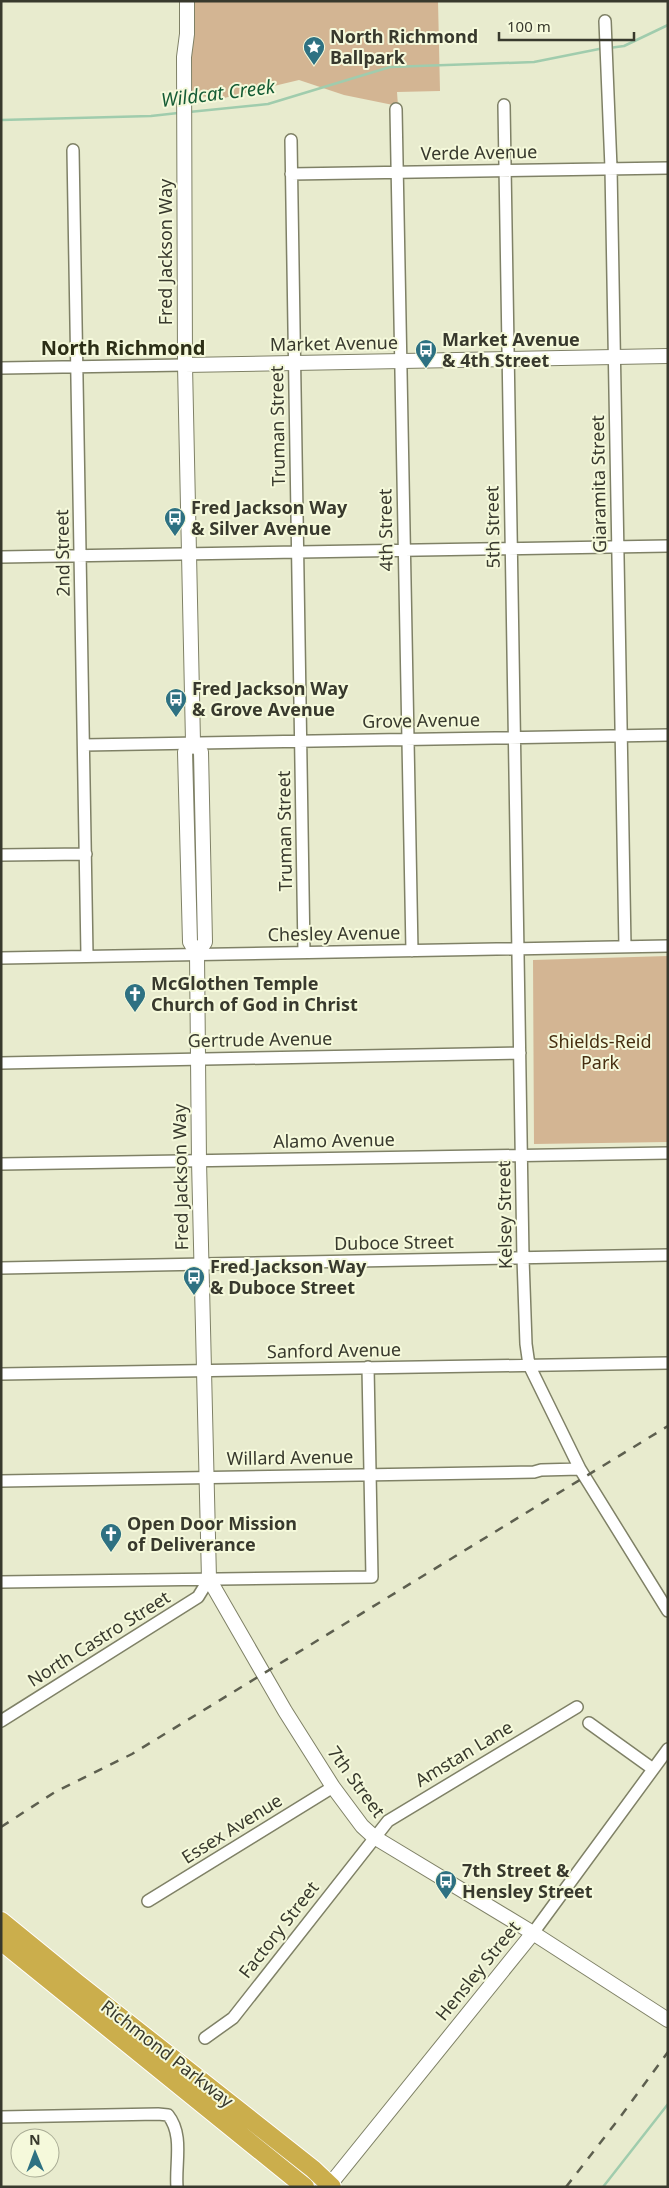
<svg xmlns="http://www.w3.org/2000/svg" width="669" height="2188" font-family="'Noto Sans',sans-serif">
	<rect width="100%" height="100%" fill="#e8ebce"/>
	<path fill="#d3b593" d="M 189,1 L 438,1 L 440,91 L 397,92 L 398,106 L 344,95 L 299,80 L 220,99 L 188,94 Z
		M 668,956 L 668,1142 L 534,1144 L 533,960 Z"/>
	<g fill="none" stroke-linecap="round" stroke-linejoin="round">
		<path stroke="#a0ccad" stroke-width="2.5" d="M 609,48 L 624,46 L 668,25
			M 189,112 L 268,104 L 390,67 L 534,62 L 604,48
			M 1,120 L 151,116 L 178,113
			M 603,2187 L 668,2104"/>
		<g stroke="#7f8166" stroke-width="14">
			<path id="minor" d="M 605,21 L 611,168 L 625,947
				M 504,105 L 523,1258 L 526,1344 L 529,1365 L 580,1469 L 668,1611
				M 396,109 L 412,951
				M 291,140 L 304,952
				M 73,150 L 87,955
				M 291,174 L 668,168
				M 1,368 L 185,365
				M 1,557 L 668,546
				M 84,745 L 668,735
				M 1,855 L 86,854
				M 1,958 L 668,946
				M 1,1063 L 520,1053
				M 1,1164 L 668,1153
				M 1,1268 L 668,1255
				M 1,1374 L 668,1363
				M 1,1481 L 534,1472 L 541,1470 L 580,1469
				M 1,1582 L 372,1577 L 368,1367
				M 1,1721 L 198,1597 L 209,1579
				M 589,1723 L 653,1769
				M 148,1901 L 333,1787
				M 533,1933 L 668,1749
				M 205,2038 L 233,2018 L 388,1821 L 577,1707
				M 1,2117 L 158,2114 L 168,2115 C 184,2135 175,2163 177,2187"/>
		</g>
		<g stroke="#7f8166" stroke-width="16">
			<path id="tertiary" d="M 187,1 L 187,34 L 184,57 L 185,365 L 193,742 L 201,752 L 205,942 L 197,954
				M 185,365 L 668,356
				M 193,742 L 185,752 L 190,942 L 197,954 L 199,1161 L 209,1579 L 285,1711 L 333,1787 L 362,1826 L 374,1837 L 533,1933 L 668,2020
				M 328,2187 L 533,1933"/>
		</g>
		<g stroke="#fff" stroke-width="20">
			<path id="trunk" d="M 1,1921 L 77,1983 L 313,2169 L 332,2187
				M 1,1941 L 305,2187"/>
		</g>
		<use href="#minor" stroke="#fff" stroke-width="11"/>
		<use href="#tertiary" stroke="#fff" stroke-width="14"/>
		<use href="#trunk" stroke="#cbae4c" stroke-width="18"/>
		<path stroke="#5d5f4f" stroke-width="2.5" stroke-dasharray="9 9" stroke-linecap="butt" d="M 1,1827 L 55,1792 L 132,1754 L 668,1426
			M 566,2187 L 621,2116 L 668,2052"/>
	</g>
	<defs>
		<g id="sight-pin" transform="scale(1.125)"><path d="M0 17L-7.5 6A9.5 9.5 0 1 1 7.5 6Z" fill="#2e7182" stroke="#f5f9db"/><path d="M0-6L1.8-2.2L6-1.7L2.9 1.2L3.7 5.4L0 3.3L-3.7 5.4L-2.9 1.2L-6-1.7L-1.8-2.2Z" fill="#fff"/></g>
		<g id="bus-pin" transform="scale(1.125)"><path d="M0 17L-7.5 6A9.5 9.5 0 1 1 7.5 6Z" fill="#2e7182" stroke="#f5f9db"/><path d="M-5-6H5V4H4V6H2V4H-2V6H-4V4H-5ZM-3.5-4V0h7V-4ZM-3.5 1.2v1.5H-2V1.2ZM2 1.2v1.5H3.5V1.2Z" fill="#fff"/></g>
		<g id="church-pin" transform="scale(1.125)"><path d="M0 17L-7.5 6A9.5 9.5 0 1 1 7.5 6Z" fill="#2e7182" stroke="#f5f9db"/><path d="M-1.2-6h2.4v3.5h3.3v2.4h-3.3V6h-2.4V-.1h-3.3v-2.4h3.3Z" fill="#fff"/></g>
	</defs>
	<g fill-rule="evenodd">
		<use href="#sight-pin" x="314" y="47"/>
		<use href="#bus-pin" x="426" y="350"/>
		<use href="#bus-pin" x="175" y="518"/>
		<use href="#bus-pin" x="176" y="699"/>
		<use href="#church-pin" x="135" y="994"/>
		<use href="#bus-pin" x="194" y="1277"/>
		<use href="#church-pin" x="111" y="1534"/>
		<use href="#bus-pin" x="446" y="1881"/>
	</g>
	<g text-anchor="middle" stroke-width="4" stroke-linejoin="round" paint-order="stroke">
		<g font-size="18" font-weight="bold" fill="#38392d" stroke="#f5f9db" text-anchor="start">
			<text x="330" y="43">North Richmond<tspan x="330" dy="21">Ballpark</tspan></text>
			<text x="442" y="346">Market Avenue<tspan x="442" dy="21">&amp; 4th Street</tspan></text>
			<text x="191" y="514">Fred Jackson Way<tspan x="191" dy="21">&amp; Silver Avenue</tspan></text>
			<text x="192" y="695">Fred Jackson Way<tspan x="192" dy="21">&amp; Grove Avenue</tspan></text>
			<text x="151" y="990">McGlothen Temple<tspan x="151" dy="21">Church of God in Christ</tspan></text>
			<text x="210" y="1273">Fred Jackson Way<tspan x="210" dy="21">&amp; Duboce Street</tspan></text>
			<text x="127" y="1530">Open Door Mission<tspan x="127" dy="21">of Deliverance</tspan></text>
			<text x="462" y="1877">7th Street &amp;<tspan x="462" dy="21">Hensley Street</tspan></text>
		</g>
		<g font-size="18" fill="#38392d" stroke="#f5f9db">
			<text transform="translate(479 153) rotate(-1)" y="6">Verde Avenue</text>
			<text transform="translate(166 252) rotate(-90)" y="6">Fred Jackson Way</text>
			<text transform="translate(334 344) rotate(-1)" y="6">Market Avenue</text>
			<text transform="translate(278 426) rotate(-91)" y="6">Truman Street</text>
			<text transform="translate(599 484) rotate(-91)" y="6">Giaramita Street</text>
			<text transform="translate(493 527) rotate(-91)" y="6">5th Street</text>
			<text transform="translate(386 530) rotate(-91)" y="6">4th Street</text>
			<text transform="translate(63 553) rotate(-91)" y="6">2nd Street</text>
			<text transform="translate(421 721) rotate(-1)" y="6">Grove Avenue</text>
			<text transform="translate(285 831) rotate(-91)" y="6">Truman Street</text>
			<text transform="translate(334 934) rotate(-1)" y="6">Chesley Avenue</text>
			<text transform="translate(260 1040) rotate(-1)" y="6">Gertrude Avenue</text>
			<text transform="translate(334 1141) rotate(-1)" y="6">Alamo Avenue</text>
			<text transform="translate(181 1177) rotate(-91)" y="6">Fred Jackson Way</text>
			<text transform="translate(505 1215) rotate(-91)" y="6">Kelsey Street</text>
			<text transform="translate(394 1243) rotate(-1)" y="6">Duboce Street</text>
			<text transform="translate(334 1351) rotate(-1)" y="6">Sanford Avenue</text>
			<text transform="translate(290 1458) rotate(-1)" y="6">Willard Avenue</text>
			<text transform="translate(99 1639) rotate(-32)" y="6">North Castro Street</text>
			<text transform="translate(464 1754) rotate(-31)" y="6">Amstan Lane</text>
			<text transform="translate(356 1782) rotate(54)" y="6">7th Street</text>
			<text transform="translate(232 1829) rotate(-32)" y="6">Essex Avenue</text>
			<text transform="translate(279 1930) rotate(-52)" y="6">Factory Street</text>
			<text transform="translate(478 1971) rotate(-51)" y="6">Hensley Street</text>
			<text transform="translate(167 2054) rotate(38)" y="6">Richmond Parkway</text>
		</g>
		<g font-size="18" fill="#462e10" stroke="#f5f9db">
			<text x="600" y="1048">Shields-Reid<tspan x="600" dy="21">Park</tspan></text>
		</g>
		<g font-size="19" font-style="italic" fill="#145b34" stroke="#f5f9db">
			<text transform="translate(218 93) rotate(-7)" y="7">Wildcat Creek</text>
		</g>
		<g font-size="20" font-weight="bold" fill="#2c2e16" stroke="#f5f9db">
			<text x="123" y="355">North Richmond</text>
		</g>
	</g>
	<rect width="669" height="2188" fill="none" stroke="#38392d" stroke-width="5"/>
	<g transform="translate(35 2153) rotate(359)"><circle r="24" fill="#f5f9db" stroke="#a9ac95"/>
	<path d="M0-4L9 19L0 12L-9 19Z" fill="#2e7182"/>
	<text y="-8" font-size="14" font-weight="bold" text-anchor="middle" fill="#38392d">N</text>
	</g>
	<path d="M499 32v8h135v-8" fill="none" stroke="#38392d" stroke-width="2.5"/>
	<text x="507" y="32" font-size="15" fill="#38392d" stroke="#f5f9db" stroke-width="4" paint-order="stroke">100 m</text>
</svg>
